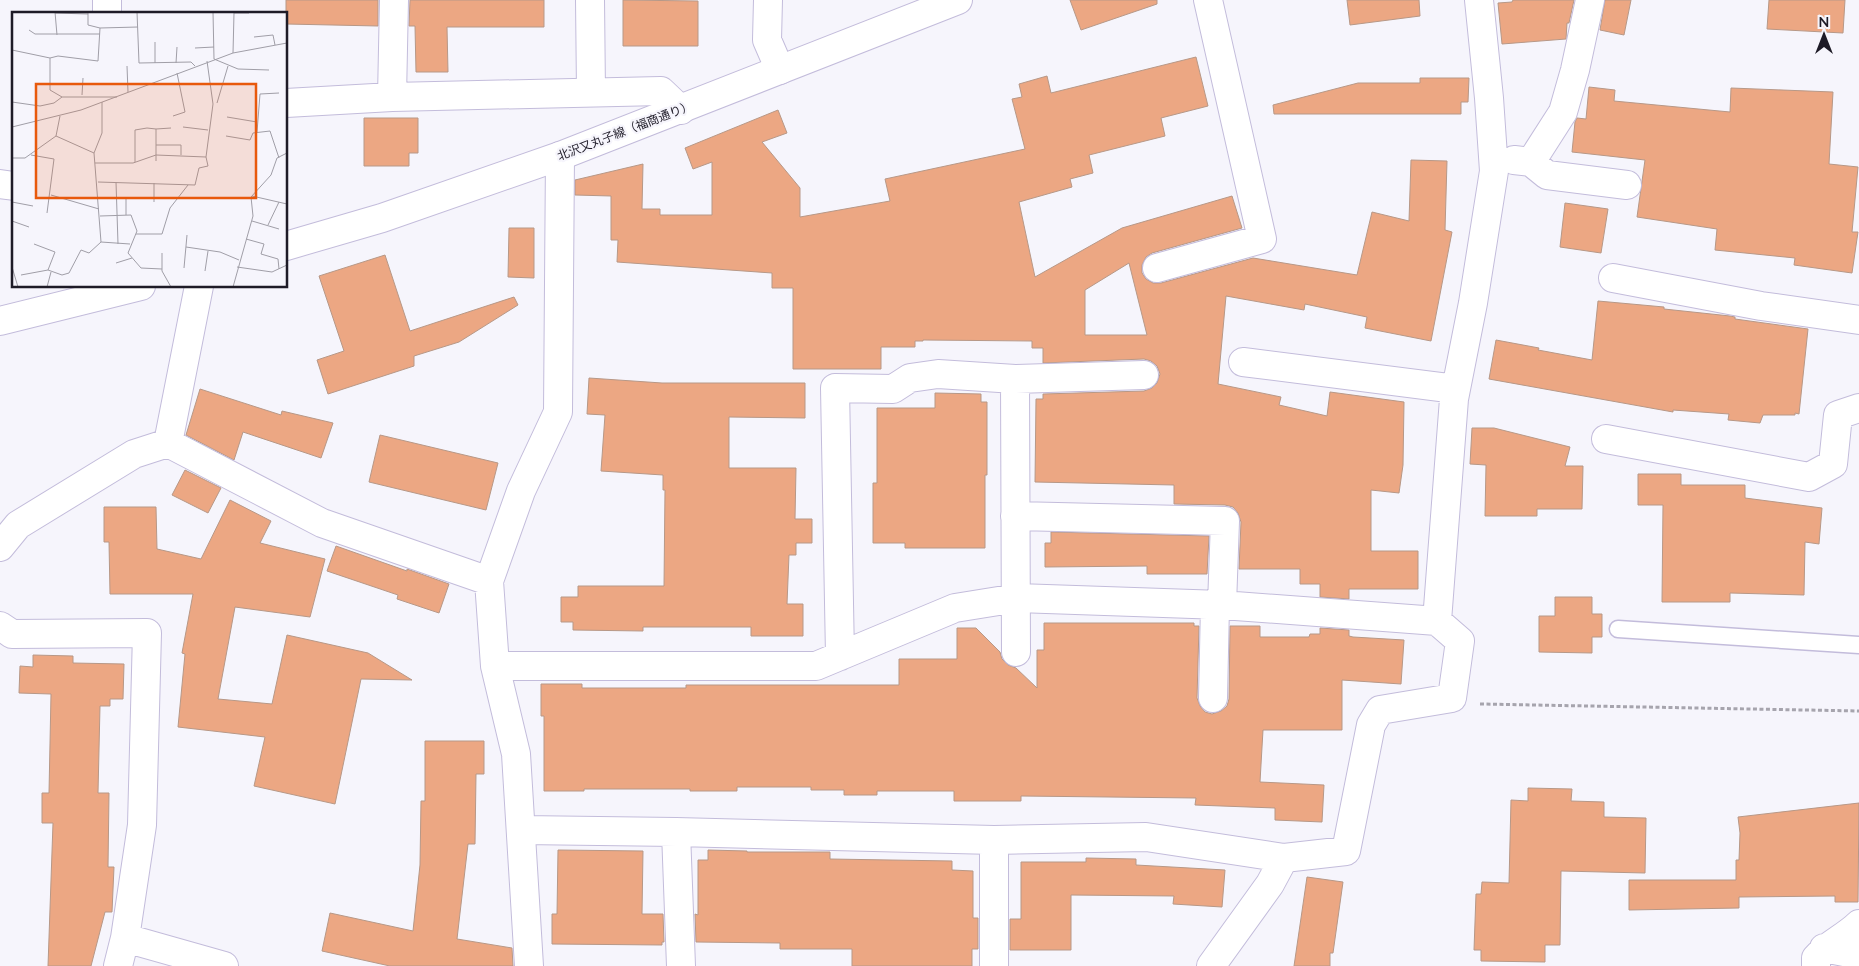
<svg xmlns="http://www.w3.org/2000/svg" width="1859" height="966" font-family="Lato,'Noto Sans JP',sans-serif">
	<rect width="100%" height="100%" fill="#f6f5fc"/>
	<path fill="#eca783" stroke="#b79887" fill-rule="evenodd" d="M 286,0 L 378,0 L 378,26 L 286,24 Z
		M 410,0 L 544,0 L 544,27 L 447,27 L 448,72 L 416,72 L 415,26 L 409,26 Z
		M 623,0 L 698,1 L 698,46 L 623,46 Z
		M 1070,0 L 1157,0 L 1157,4 L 1081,30 Z
		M 1347,0 L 1419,0 L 1420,16 L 1350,25 Z
		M 1513,0 L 1574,0 L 1569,23 L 1567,23 L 1566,39 L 1502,44 L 1498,3 L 1512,2 Z
		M 1605,0 L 1631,0 L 1624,35 L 1600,30 Z
		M 1769,0 L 1845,0 L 1843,33 L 1767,29 Z
		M 1196,57 L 1208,106 L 1161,118 L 1165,136 L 1089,155 L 1093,173 L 1070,179 L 1072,187 L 1019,202 L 1035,277 L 1122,228 L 1232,196 L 1242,228 L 1152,253 L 1146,257 L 1142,265 L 1142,273 L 1146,279 L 1153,283 L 1161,283 L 1253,258 L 1357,275 L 1372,212 L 1409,221 L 1411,160 L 1447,161 L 1445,230 L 1452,232 L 1431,341 L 1365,328 L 1367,317 L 1305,304 L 1304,310 L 1226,296 L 1218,384 L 1281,397 L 1279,405 L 1327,416 L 1330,392 L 1404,402 L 1403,465 L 1399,493 L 1371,490 L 1371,551 L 1418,551 L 1418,589 L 1349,589 L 1349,599 L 1320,597 L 1320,584 L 1300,584 L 1300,569 L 1239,569 L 1241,522 L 1238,513 L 1233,507 L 1225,505 L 1174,504 L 1174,485 L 1035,482 L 1036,399 L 1043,399 L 1043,394 L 1144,391 L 1152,388 L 1157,383 L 1160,374 L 1157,366 L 1151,361 L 1144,359 L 1043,363 L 1043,348 L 1032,348 L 1032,341 L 923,340 L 923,341 L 915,341 L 915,347 L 881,347 L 881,369 L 793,369 L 793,288 L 772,288 L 772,273 L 617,262 L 618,240 L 611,240 L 611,196 L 575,195 L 575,180 L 643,164 L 642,209 L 660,209 L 660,215 L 712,215 L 712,162 L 693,169 L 685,148 L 778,110 L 787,133 L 762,142 L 800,188 L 800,217 L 890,201 L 885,179 L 1025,149 L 1012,99 L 1022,97 L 1019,84 L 1047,76 L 1051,93 ZM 1129,263 L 1147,335 L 1085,335 L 1085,290 Z
		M 1420,78 L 1469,78 L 1468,102 L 1461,102 L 1461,114 L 1274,114 L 1273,105 L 1358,83 L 1420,83 Z
		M 1589,87 L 1615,90 L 1614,101 L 1730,112 L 1731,88 L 1833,92 L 1829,164 L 1858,167 L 1852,232 L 1858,232 L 1852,273 L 1794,265 L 1795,258 L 1715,250 L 1717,229 L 1637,217 L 1645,160 L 1572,152 L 1575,122 L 1577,118 L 1586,119 Z
		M 364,118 L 418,118 L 418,153 L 409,153 L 409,166 L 364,166 Z
		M 1565,203 L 1608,209 L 1601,253 L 1560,247 Z
		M 509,228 L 534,228 L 534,278 L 508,277 Z
		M 385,255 L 410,331 L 514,297 L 518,305 L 459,342 L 414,356 L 414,366 L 328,394 L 317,360 L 344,351 L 319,276 Z
		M 1598,301 L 1664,307 L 1664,309 L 1730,316 L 1735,317 L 1735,319 L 1808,329 L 1799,414 L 1795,413 L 1795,415 L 1763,415 L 1760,423 L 1728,420 L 1729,414 L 1673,410 L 1673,412 L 1489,379 L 1496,340 L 1539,348 L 1538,350 L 1592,360 Z
		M 589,378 L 662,383 L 805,383 L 805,418 L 729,417 L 729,468 L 796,468 L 795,519 L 812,519 L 812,543 L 796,543 L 796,555 L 789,555 L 787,604 L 803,604 L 803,636 L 751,636 L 751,627 L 643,627 L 643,631 L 573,630 L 573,622 L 561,622 L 561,597 L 578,597 L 578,586 L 664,586 L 665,490 L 663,490 L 663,475 L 601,471 L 605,415 L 587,414 Z
		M 200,389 L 281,415 L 282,411 L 333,423 L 321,458 L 243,432 L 234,460 L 186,435 Z
		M 935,393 L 981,394 L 981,402 L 987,402 L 987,475 L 985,475 L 985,548 L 905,548 L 905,543 L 873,543 L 873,483 L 877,483 L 877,408 L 935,408 Z
		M 1472,428 L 1494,428 L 1570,447 L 1565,466 L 1583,466 L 1582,509 L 1537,509 L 1537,516 L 1485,516 L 1486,465 L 1470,464 Z
		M 380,435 L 498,463 L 486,510 L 369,482 Z
		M 185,470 L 221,488 L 208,513 L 172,495 Z
		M 1638,474 L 1681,474 L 1681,485 L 1745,485 L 1745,498 L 1822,508 L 1819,544 L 1805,542 L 1804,595 L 1730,593 L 1730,602 L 1662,602 L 1663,505 L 1638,505 Z
		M 230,500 L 271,521 L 260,543 L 325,559 L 310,617 L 235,607 L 218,699 L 272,704 L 287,635 L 368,653 L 412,680 L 361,679 L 335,804 L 254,786 L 265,737 L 178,727 L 185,654 L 182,653 L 193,594 L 110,594 L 109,542 L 104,542 L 104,507 L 156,507 L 157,549 L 201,559 Z
		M 1051,532 L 1209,536 L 1207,574 L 1147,574 L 1147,566 L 1045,567 L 1045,543 L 1051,543 Z
		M 336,546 L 407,571 L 407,569 L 449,584 L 439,613 L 397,599 L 398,595 L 327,571 Z
		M 1555,597 L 1592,597 L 1592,614 L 1602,614 L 1602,637 L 1592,637 L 1592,653 L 1539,652 L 1539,616 L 1555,616 Z
		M 1044,623 L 1194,623 L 1194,626 L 1199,626 L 1197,698 L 1200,706 L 1205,712 L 1212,714 L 1221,711 L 1227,706 L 1229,699 L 1230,626 L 1260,626 L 1260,637 L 1309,637 L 1310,634 L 1320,634 L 1320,628 L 1349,630 L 1349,636 L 1353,637 L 1404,640 L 1401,684 L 1342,680 L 1342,730 L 1263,730 L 1260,782 L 1324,785 L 1322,822 L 1275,820 L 1275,808 L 1195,805 L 1196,798 L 1021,796 L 1021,801 L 954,801 L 954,791 L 877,791 L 877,795 L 844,795 L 844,790 L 811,790 L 811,787 L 737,787 L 737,791 L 690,791 L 690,789 L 584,789 L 584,791 L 544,791 L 544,716 L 541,716 L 541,684 L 582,684 L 582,688 L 686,688 L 686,685 L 899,685 L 899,659 L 957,659 L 957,628 L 976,628 L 1000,652 L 1002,659 L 1008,665 L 1016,668 L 1037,688 L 1037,650 L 1044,650 Z
		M 33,655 L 73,656 L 73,663 L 124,664 L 123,699 L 110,699 L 110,706 L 100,706 L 98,793 L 109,793 L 108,867 L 114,867 L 112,912 L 105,912 L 91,966 L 48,966 L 53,823 L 42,823 L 42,793 L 49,793 L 51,694 L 19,693 L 20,666 L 33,667 Z
		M 425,741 L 484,741 L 484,774 L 476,774 L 475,844 L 468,844 L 457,939 L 512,948 L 513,966 L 390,966 L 322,951 L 330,913 L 413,931 L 420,865 L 421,801 L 425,801 Z
		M 1528,788 L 1572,789 L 1571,801 L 1604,802 L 1604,817 L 1646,818 L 1645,873 L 1561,871 L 1560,945 L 1545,945 L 1545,962 L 1481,961 L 1481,950 L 1474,950 L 1476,894 L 1481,894 L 1482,882 L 1509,883 L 1511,800 L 1528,801 Z
		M 1859,803 L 1858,902 L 1835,902 L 1835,896 L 1739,897 L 1739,908 L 1629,910 L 1629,880 L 1736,880 L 1736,860 L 1739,860 L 1740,833 L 1738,817 Z
		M 558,850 L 643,851 L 642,914 L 663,914 L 664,942 L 662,942 L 662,945 L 552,944 L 552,914 L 557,914 Z
		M 708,850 L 747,851 L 747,852 L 830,852 L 830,859 L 952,861 L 952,870 L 973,871 L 973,918 L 978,918 L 978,949 L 972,949 L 972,966 L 852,966 L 852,949 L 780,949 L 780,943 L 696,942 L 695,914 L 698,915 L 698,860 L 708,860 Z
		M 1086,858 L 1136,859 L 1136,865 L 1225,870 L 1222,907 L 1173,904 L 1174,896 L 1071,895 L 1071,950 L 1010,950 L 1010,919 L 1021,919 L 1021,862 L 1086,862 Z
		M 1307,877 L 1343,882 L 1333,953 L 1330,953 L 1330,966 L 1294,966 Z"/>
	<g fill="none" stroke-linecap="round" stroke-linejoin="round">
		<g stroke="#c3bcdb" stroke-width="19">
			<path id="lane" d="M 1618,629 L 1859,645"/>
		</g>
		<g stroke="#c3bcdb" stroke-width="30">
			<path id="street" d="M 590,0 L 591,92
				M 768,0 L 767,40 L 780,70
				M 107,14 L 107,0
				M 392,97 L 394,0
				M 286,103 L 392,97 L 661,91 L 681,110
				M 1514,160 L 1531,162 L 1547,175 L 1627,185
				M 1531,162 L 1563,112 L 1575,70 L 1590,0
				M 0,184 L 14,186
				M 1157,268 L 1262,239 L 1208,0
				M 1613,278 L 1761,306 L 1859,320
				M 199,286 L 168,443 L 322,523 L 489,581
				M 1243,362 L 1456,389
				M 1015,379 L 1144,375
				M 1606,439 L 1809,477 L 1833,464 L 1838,415 L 1859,408
				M 1015,516 L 1225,521 L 1222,605
				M 0,547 L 18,525 L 134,454 L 168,443
				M 0,626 L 12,634 L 147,633 L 142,825 L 125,938 L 118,966
				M 840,656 L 835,388 L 893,389 L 910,378 L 938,374 L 1015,379 L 1016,652
				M 495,666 L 816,666 L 955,608 L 1017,598 L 1222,605 L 1437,621 L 1454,399 L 1473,303 L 1494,171 L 1489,98 L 1479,0
				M 1213,698 L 1215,605
				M 522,830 L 676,832 L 994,840 L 1146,837 L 1284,858 L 1346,851 L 1371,725 L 1380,710 L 1452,698 L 1460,641 L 1437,621
				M 676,832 L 681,966
				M 125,938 L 224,966
				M 1824,948 L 1859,955
				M 529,966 L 516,754 L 495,666 L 489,581 L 521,491 L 558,412 L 560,156
				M 994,966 L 994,840
				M 1211,966 L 1270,884 L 1284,858
				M 1816,966 L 1816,958 C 1828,944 1846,937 1859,924"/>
		</g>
		<g stroke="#c3bcdb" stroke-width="30">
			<path id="secondary" d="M 286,246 L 382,218 L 560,156 L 958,0
				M 0,321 L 141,286"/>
		</g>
		<path stroke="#a6a4ad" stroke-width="3" stroke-dasharray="4 2.5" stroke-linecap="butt" d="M 1480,704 L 1859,711"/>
		<use href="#lane" stroke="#fff" stroke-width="16"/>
		<use href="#street" stroke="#fff" stroke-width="28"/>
		<use href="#secondary" stroke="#fff" stroke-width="28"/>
	</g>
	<g text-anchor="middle" stroke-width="4.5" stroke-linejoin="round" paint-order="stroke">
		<g font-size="12" fill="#1e1b27" stroke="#f6f5fc">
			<text transform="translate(625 131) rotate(-21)" y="4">北沢又丸子線（福商通り）</text>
		</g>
	</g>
	<g transform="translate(12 12)">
		<rect width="275" height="275" fill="#f6f5fc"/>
		<path fill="none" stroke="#a09ea7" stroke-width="1" d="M 43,0 L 45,23M 76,0 L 76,13 L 88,16M 125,0 L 127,51 L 179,50 L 183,54M 201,0 L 202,47 L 226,57 L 257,58M 43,1 L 76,2M 17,18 L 23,22 L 88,22M 242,25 L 261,23 L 263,33M 143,30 L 143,51M 183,36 L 202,35M 0,38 L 38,46 L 46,44 L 86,49 L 88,16 L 126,15M 221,41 L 222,1 L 237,1M 38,46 L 38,78 L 50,85 L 105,85M 164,51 L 165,35M 115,54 L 116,80M 70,83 L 71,66M 0,90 L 28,94 L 42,91 L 50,85M 205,91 L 216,54M 48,104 L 44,124 L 82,141M 161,104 L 173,100 L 165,61M 215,105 L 245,110M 0,115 L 69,98 L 221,41 L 275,31M 171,115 L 196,118M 144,117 L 159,116M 245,120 L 248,82 L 267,81M 214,124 L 238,128 L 241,121 L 258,119 L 267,146M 144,133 L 169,133 L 169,143M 19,143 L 42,147 L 35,201M 0,146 L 13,146 L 44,124M 123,150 L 123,118 L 135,116 L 144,117 L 144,149M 83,151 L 121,151 L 144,143 L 194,145 L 201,92 L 195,49M 86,170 L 183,173 L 187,156 L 196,154 L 194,145M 104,170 L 106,232M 39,183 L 87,197M 240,184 L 275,192M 114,186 L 114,203M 0,190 L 21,194M 142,190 L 142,171M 88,204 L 119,203 L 125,219 L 116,241 L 129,256 L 150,257M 0,209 L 17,215M 240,209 L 267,217M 256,213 L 267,190M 124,222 L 150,222 L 158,196 L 176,173M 234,227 L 252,232 L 249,242 L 266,247 L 267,257M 89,230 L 82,141 L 90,121 L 90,90M 22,232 L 43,240 L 36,258 L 50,263 L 57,261 L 69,238 L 77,241 L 89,230 L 118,232M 174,235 L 208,240 L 227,248M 150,241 L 150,259 L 159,275M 104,251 L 120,246M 0,255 L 6,275M 225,255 L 260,260 L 275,253M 172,256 L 175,223M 193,259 L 196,239M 9,263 L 36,258M 35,275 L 39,260M 221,275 L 241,204 L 239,185 L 259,163 L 265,146 L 275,141"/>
		<path fill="#e8590c" fill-opacity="0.15" stroke="#e8590c" stroke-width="2.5" d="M 24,72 L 244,72 L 244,186 L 24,186 Z"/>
		<rect width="275" height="275" fill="none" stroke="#1e1b27" stroke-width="2.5"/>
	</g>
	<g transform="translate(1824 35)" stroke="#f6f5fc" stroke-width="4" paint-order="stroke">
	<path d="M0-4L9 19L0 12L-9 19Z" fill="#1e1b27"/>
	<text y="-8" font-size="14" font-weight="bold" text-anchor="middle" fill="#1e1b27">N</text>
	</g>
</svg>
